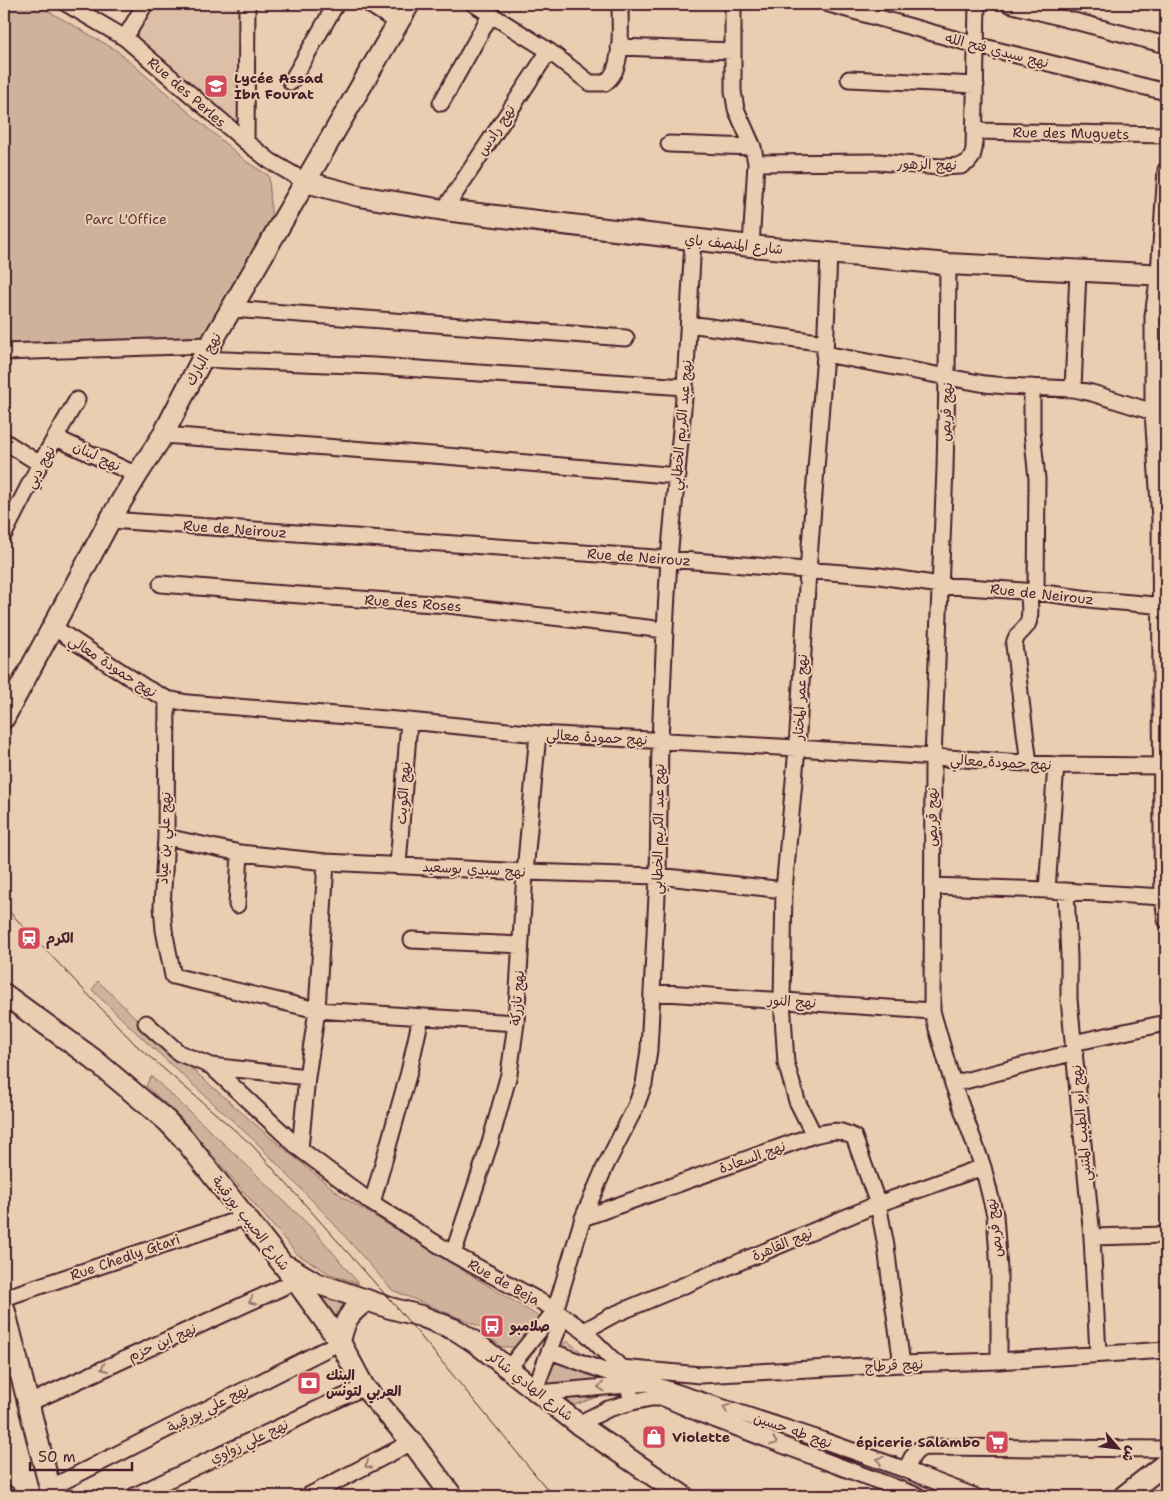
<svg xmlns="http://www.w3.org/2000/svg" width="1170" height="1500" font-family="'Shantell Sans','Playpen Sans Arabic',sans-serif">
	<rect width="100%" height="100%" fill="#eaceb1"/>
	<filter id="ink" filterUnits="userSpaceOnUse"><feTurbulence type="fractalNoise" baseFrequency=".02" numOctaves="2"/><feDisplacementMap in="SourceGraphic" scale="10" xChannelSelector="R" yChannelSelector="G"/><feConvolveMatrix kernelMatrix="1 2 1 2 8 2 1 2 1" color-interpolation-filters="sRGB"/></filter>
	<g filter="url(#ink)">
		<path fill="#dcbfa6" d="M 154,4 L 244,4 L 244,130 L 132,41 Z"/>
		<path fill="#cfb29b" stroke="#8c6863" d="M 4,4 L 36,4 L 116,50 L 247,162 L 269,176 L 272,226 L 207,338 L 4,347 Z
			M 98,981 L 150,1032 L 265,1133 L 343,1197 L 541,1318 L 518,1347 L 501,1347 L 479,1326 L 392,1290 L 328,1217 L 257,1143 L 143,1039 L 92,990 Z
			M 151,1076 L 236,1155 L 314,1230 L 359,1284 L 330,1274 L 297,1254 L 180,1117 L 146,1086 Z
			M 317,1293 L 346,1303 L 336,1318 Z
			M 567,1341 L 598,1364 L 611,1389 L 602,1395 L 575,1405 L 564,1399 L 533,1374 Z"/>
		<g fill="none" stroke-linecap="round" stroke-linejoin="round">
			<g stroke="#4a1f2b" stroke-width="19">
				<path id="street" d="M 67,4 L 125,38 L 246,142 L 270,161 L 306,182
					M 369,4 L 398,23
					M 474,4 L 549,51 L 590,83 L 605,83 C 610,79 614,74 616,67 C 622,48 620,24 620,4
					M 733,4 L 733,91 L 736,109 L 753,147 L 756,163 L 751,246
					M 829,4 L 976,45 L 1166,92
					M 1009,4 L 1166,45
					M 125,38 L 145,4
					M 619,47 L 733,51
					M 849,79 L 976,85
					M 291,82 L 336,4
					M 441,103 L 491,14
					M 975,131 L 1166,135
					M 246,142 L 247,4
					M 669,144 L 753,147
					M 756,163 L 878,162 L 941,167 L 961,166 L 968,162 L 972,157 L 974,149 L 977,4
					M 1166,170 L 1159,274 L 1153,316 L 1153,412 L 1160,519 L 1162,845 L 1163,897 L 1166,920
					M 444,210 L 549,51
					M 948,264 L 947,376 L 945,469 L 933,758 L 932,1011 L 953,1084 L 983,1167 L 995,1215 L 999,1270 L 999,1361
					M 231,309 L 626,338
					M 689,324 L 825,343
					M 4,352 L 210,345
					M 825,354 L 985,384 L 1006,386 L 1073,389 L 1092,393 L 1153,412
					M 202,359 L 375,366 L 685,387
					M 1032,387 L 1032,431 L 1037,479 L 1036,592
					M 1073,389 L 1078,271
					M 163,435 L 446,456 L 678,476
					M 56,438 L 137,475
					M 4,441 L 40,464
					M 110,520 L 669,559 L 880,576 L 940,585 L 1036,592 L 1097,600 L 1166,606
					M 4,534 L 40,464 L 77,400
					M 161,584 L 271,593 L 448,605 L 665,630
					M 1029,592 C 1029,602 1032,616 1027,625 C 1021,634 1016,633 1014,645 L 1029,764
					M 53,627 L 146,688 L 167,699 L 188,703 L 409,721 L 538,734 L 797,748 L 1056,765 L 1162,766
					M 167,699 L 166,837 L 162,907 L 164,930 L 173,976 L 317,1010 L 307,1077 L 300,1149
					M 166,837 L 240,853 L 326,862 L 525,872 L 658,876 L 784,890
					M 326,862 L 317,1010 L 516,1023
					M 398,865 L 409,721
					M 932,886 L 1047,890 L 1163,897
					M 1047,890 L 1056,765
					M 1066,891 L 1069,957 L 1069,999 L 1092,1237 L 1098,1354
					M 237,905 L 240,853
					M 412,940 L 520,945
					M 652,992 L 932,1011
					M 146,1023 L 179,1053 L 211,1066 L 300,1149 L 372,1203 L 453,1254 L 547,1305 L 584,1331 L 621,1368 L 628,1385 L 632,1402
					M 1073,1043 L 1166,1023
					M 211,1066 L 307,1077
					M 953,1084 L 1075,1052
					M 814,1135 L 797,1101 L 786,1063 L 782,1000 L 784,890 L 797,748 L 808,571 L 825,354 L 829,253
					M 372,1203 L 409,1072 L 421,1017
					M 583,1218 L 814,1135 C 832,1131 837,1128 854,1137 L 878,1204 L 886,1246 L 891,1287 L 902,1364
					M 1092,1237 L 1166,1235
					M 453,1254 L 490,1143 L 509,1074 L 516,1023 L 525,872 L 538,734
					M 4,1298 L 246,1217
					M 584,1331 L 613,1315 L 878,1204 L 983,1167
					M 550,1351 L 626,1379
					M 4,1360 L 22,1378
					M 621,1368 L 701,1375 L 902,1364 L 999,1361 L 1166,1350
					M 508,1369 L 555,1311 L 583,1218 L 604,1169 L 636,1106 L 644,1084 L 649,1050 L 658,876 L 660,740 L 665,630 L 669,559 L 685,387 L 693,240
					M 535,1389 L 563,1316
					M 539,1393 L 648,1383 L 819,1439 L 906,1470 L 974,1496
					M 29,1403 L 296,1281
					M 578,1424 L 608,1409 L 632,1402 L 651,1398 L 664,1398 L 703,1415 L 918,1496
					M 906,1470 C 911,1460 913,1450 925,1447 L 1166,1449
					M 50,1488 L 340,1342
					M 4,1492 L 9,1496
					M 134,1496 L 364,1387
					M 308,1496 L 412,1442"/>
			</g>
			<g stroke="#4a1f2b" stroke-width="24">
				<path id="secondary" d="M 306,182 L 359,196 L 444,210 L 751,246 L 948,264 L 1166,275
					M 4,718 L 110,520 L 137,475 L 163,435 L 202,359 L 409,4
					M 4,994 L 92,1058 L 167,1121 L 184,1139 L 296,1281 L 340,1342 L 364,1387 L 412,1442 L 452,1496
					M 289,1267 L 316,1283 L 390,1308 L 421,1316 L 456,1330 L 476,1343 L 578,1424 L 683,1496
					M 4,1308 L 52,1496
					M 340,1342 C 345,1319 348,1314 367,1300
					M 1124,1496 L 1166,1463"/>
			</g>
			<use href="#street" stroke="#eaceb1" stroke-width="15"/>
			<use href="#secondary" stroke="#eaceb1" stroke-width="20"/>
			<path stroke="#4a1f2b" stroke-width="1" d="M 4,906 L 136,1045 L 252,1145 L 399,1310 L 553,1496"/>
		</g>
		<defs><path id="oneway-chevron" d="M-2-3.5L2.5 0L-2 3.5" fill="none" stroke-width="1.6" stroke-linecap="round" stroke-linejoin="round" transform="scale(1.25)"/></defs>
		<g stroke="#9a766e">
			<use href="#oneway-chevron" transform="translate(252 1301) rotate(156)"/>
			<use href="#oneway-chevron" transform="translate(104 1368) rotate(156)"/>
			<use href="#oneway-chevron" transform="translate(601 1387) rotate(175)"/>
			<use href="#oneway-chevron" transform="translate(726 1408) rotate(-161)"/>
			<use href="#oneway-chevron" transform="translate(774 1442) rotate(21)"/>
			<use href="#oneway-chevron" transform="translate(880 1460) rotate(-161)"/>
			<use href="#oneway-chevron" transform="translate(368 1465) rotate(152)"/>
		</g>
	</g>
	<defs>
		<g id="school-square" transform="scale(1.25)"><rect x="-9" y="-9" width="18" height="18" rx="4" fill="#d1495b" stroke="#eaceb1"/><path d="M0-5L7-2L0 1L-7-2ZM-4 1L0 2.5L4 1V4Q0 6-4 4Z" fill="#fff"/></g>
		<g id="station-square" transform="scale(1.25)"><rect x="-9" y="-9" width="18" height="18" rx="4" fill="#d1495b" stroke="#eaceb1"/><path d="M-3-6H3Q5-6 5-4V2Q5 4 3 4L4.5 6H3L1.5 4h-3L-3 6H-4.5L-3 4Q-5 4-5 2V-4Q-5-6-3-6ZM-3.5-4v3h7v-3ZM-3.5 1v1.5H-2V1ZM2 1v1.5H3.5V1Z" fill="#fff"/></g>
		<g id="bus-square" transform="scale(1.25)"><rect x="-9" y="-9" width="18" height="18" rx="4" fill="#d1495b" stroke="#eaceb1"/><path d="M-5-6H5V4H4V6H2V4H-2V6H-4V4H-5ZM-3.5-4V0h7V-4ZM-3.5 1.2v1.5H-2V1.2ZM2 1.2v1.5H3.5V1.2Z" fill="#fff"/></g>
		<g id="bank-square" transform="scale(1.25)"><rect x="-9" y="-9" width="18" height="18" rx="4" fill="#d1495b" stroke="#eaceb1"/><path d="M-6-4H6V4H-6ZM0-2.3a2.3 2.3 0 1 0 0 4.6a2.3 2.3 0 1 0 0-4.6Z" fill="#fff"/></g>
		<g id="shop-square" transform="scale(1.25)"><rect x="-9" y="-9" width="18" height="18" rx="4" fill="#d1495b" stroke="#eaceb1"/><path d="M-5-2.5h2.3a2.7 3.5 0 0 1 5.4 0H5L5.5 6h-11ZM-1.5-2.5h3a1.5 2.3 0 0 0-3 0Z" fill="#fff"/></g>
		<g id="supermarket-square" transform="scale(1.25)"><rect x="-9" y="-9" width="18" height="18" rx="4" fill="#d1495b" stroke="#eaceb1"/><path d="M-6-5.5h2.5l.6 2H6L4.5 2H-2.5L-4.4-4H-6ZM-1.5 3.2a1.3 1.3 0 1 0 .1 0ZM3 3.2a1.3 1.3 0 1 0 .1 0Z" fill="#fff"/></g>
	</defs>
	<g fill-rule="evenodd">
		<use href="#school-square" x="216" y="86"/>
		<use href="#station-square" x="29" y="938"/>
		<use href="#bus-square" x="492" y="1326"/>
		<use href="#bank-square" x="309" y="1383"/>
		<use href="#shop-square" x="654" y="1437"/>
		<use href="#supermarket-square" x="997" y="1442"/>
	</g>
	<g text-anchor="middle" stroke-width="4" stroke-linejoin="round" paint-order="stroke">
		<g font-size="14" fill="#4a1f2b" stroke="#eaceb1">
			<text transform="translate(997 50) rotate(14)" y="5">نهج سيدي فتح الله</text>
			<text transform="translate(187 92) rotate(41)" y="5">Rue des Perles</text>
			<text transform="translate(496 130) rotate(-57)" y="5">نهج رادس</text>
			<text transform="translate(1071 133) rotate(1)" y="5">Rue des Muguets</text>
			<text transform="translate(927 164) rotate(1)" y="5">نهج الزهور</text>
			<text transform="translate(734 244) rotate(6)" y="5">شارع المنصف باي</text>
			<text transform="translate(203 359) rotate(-61)" y="5">نهج البارك</text>
			<text transform="translate(946 412) rotate(-88)" y="5">نهج قربص</text>
			<text transform="translate(681 425) rotate(-85)" y="5">نهج عبد الكريم الخطابي</text>
			<text transform="translate(97 456) rotate(25)" y="5">نهج لبنان</text>
			<text transform="translate(40 467) rotate(-61)" y="5">نهج دبي</text>
			<text transform="translate(235 529) rotate(4)" y="5">Rue de Neirouz</text>
			<text transform="translate(639 557) rotate(4)" y="5">Rue de Neirouz</text>
			<text transform="translate(1042 594) rotate(6)" y="5">Rue de Neirouz</text>
			<text transform="translate(413 603) rotate(4)" y="5">Rue des Roses</text>
			<text transform="translate(113 666) rotate(33)" y="5">نهج حمودة معالي</text>
			<text transform="translate(800 697) rotate(-87)" y="5">نهج عمر المختار</text>
			<text transform="translate(597 737) rotate(3)" y="5">نهج حمودة معالي</text>
			<text transform="translate(1001 762) rotate(3)" y="5">نهج حمودة معالي</text>
			<text transform="translate(403 793) rotate(-86)" y="5">نهج الكويت</text>
			<text transform="translate(932 817) rotate(-90)" y="5">نهج قربص</text>
			<text transform="translate(658 829) rotate(-89)" y="5">نهج عبد الكريم الخطابي</text>
			<text transform="translate(164 838) rotate(-88)" y="5">نهج علي بن عياد</text>
			<text transform="translate(474 869) rotate(3)" y="5">نهج سيدي بوسعيد</text>
			<text transform="translate(517 998) rotate(-86)" y="5">نهج تازركة</text>
			<text transform="translate(792 1001) rotate(4)" y="5">نهج النور</text>
			<text transform="translate(1081 1123) rotate(-95)" y="5">نهج أبو الطيب المتنبي</text>
			<text transform="translate(752 1157) rotate(-20)" y="5">نهج السعادة</text>
			<text transform="translate(251 1223) rotate(52)" y="5">شارع الحبيب بورقيبة</text>
			<text transform="translate(994 1228) rotate(-97)" y="5">نهج قربص</text>
			<text transform="translate(782 1244) rotate(-23)" y="5">نهج القاهرة</text>
			<text transform="translate(125 1257) rotate(-19)" y="5">Rue Chedly Gtari</text>
			<text transform="translate(504 1282) rotate(29)" y="5">Rue de Beja</text>
			<text transform="translate(162 1342) rotate(-24)" y="5">نهج ابن حزم</text>
			<text transform="translate(894 1365) rotate(-3)" y="5">نهج قرطاج</text>
			<text transform="translate(531 1386) rotate(38)" y="5">شارع الهادي شاكر</text>
			<text transform="translate(208 1408) rotate(-27)" y="5">نهج علي بورقيبة</text>
			<text transform="translate(793 1430) rotate(19)" y="5">نهج طه حسين</text>
			<text transform="translate(249 1441) rotate(-25)" y="5">نهج علي زواوي</text>
		</g>
		<g font-size="14" font-weight="bold" fill="#4a1f2b" stroke="#eaceb1" text-anchor="start">
			<text x="234" y="83">Lycée Assad<tspan x="234" dy="16">Ibn Fourat</tspan></text>
			<text x="46" y="943">الكرم</text>
			<text x="510" y="1331">صلامبو</text>
			<text x="326" y="1380">البنك<tspan x="326" dy="16">العربي لتونس</tspan></text>
			<text x="672" y="1442">Violette</text>
			<text x="980" y="1447" text-anchor="end">épicerie Salambo</text>
		</g>
		<g font-size="14" fill="#5e353c" stroke="#eaceb1">
			<text x="126" y="224">Parc L'Office</text>
		</g>
	</g>
	<rect width="1170" height="1500" fill="none" stroke="#eaceb1" stroke-width="20"/>
	<rect x="10" y="10" width="1150" height="1480" fill="none" stroke="#4a1f2b" stroke-width="2" filter="url(#ink)"/>
	<g transform="translate(1118 1448) rotate(118)" stroke="#eaceb1" stroke-width="4" paint-order="stroke">
	<path d="M0-4L9 19L0 12L-9 19Z" fill="#4a1f2b"/>
	<text y="-8" font-size="14" font-weight="bold" text-anchor="middle" fill="#4a1f2b">ش</text>
	</g>
	<path d="M30 1462v8h102v-8" fill="none" stroke="#4a1f2b" stroke-width="2.5"/>
	<text x="38" y="1462" font-size="15" fill="#4a1f2b" stroke="#eaceb1" stroke-width="4" paint-order="stroke">50 m</text>
</svg>
